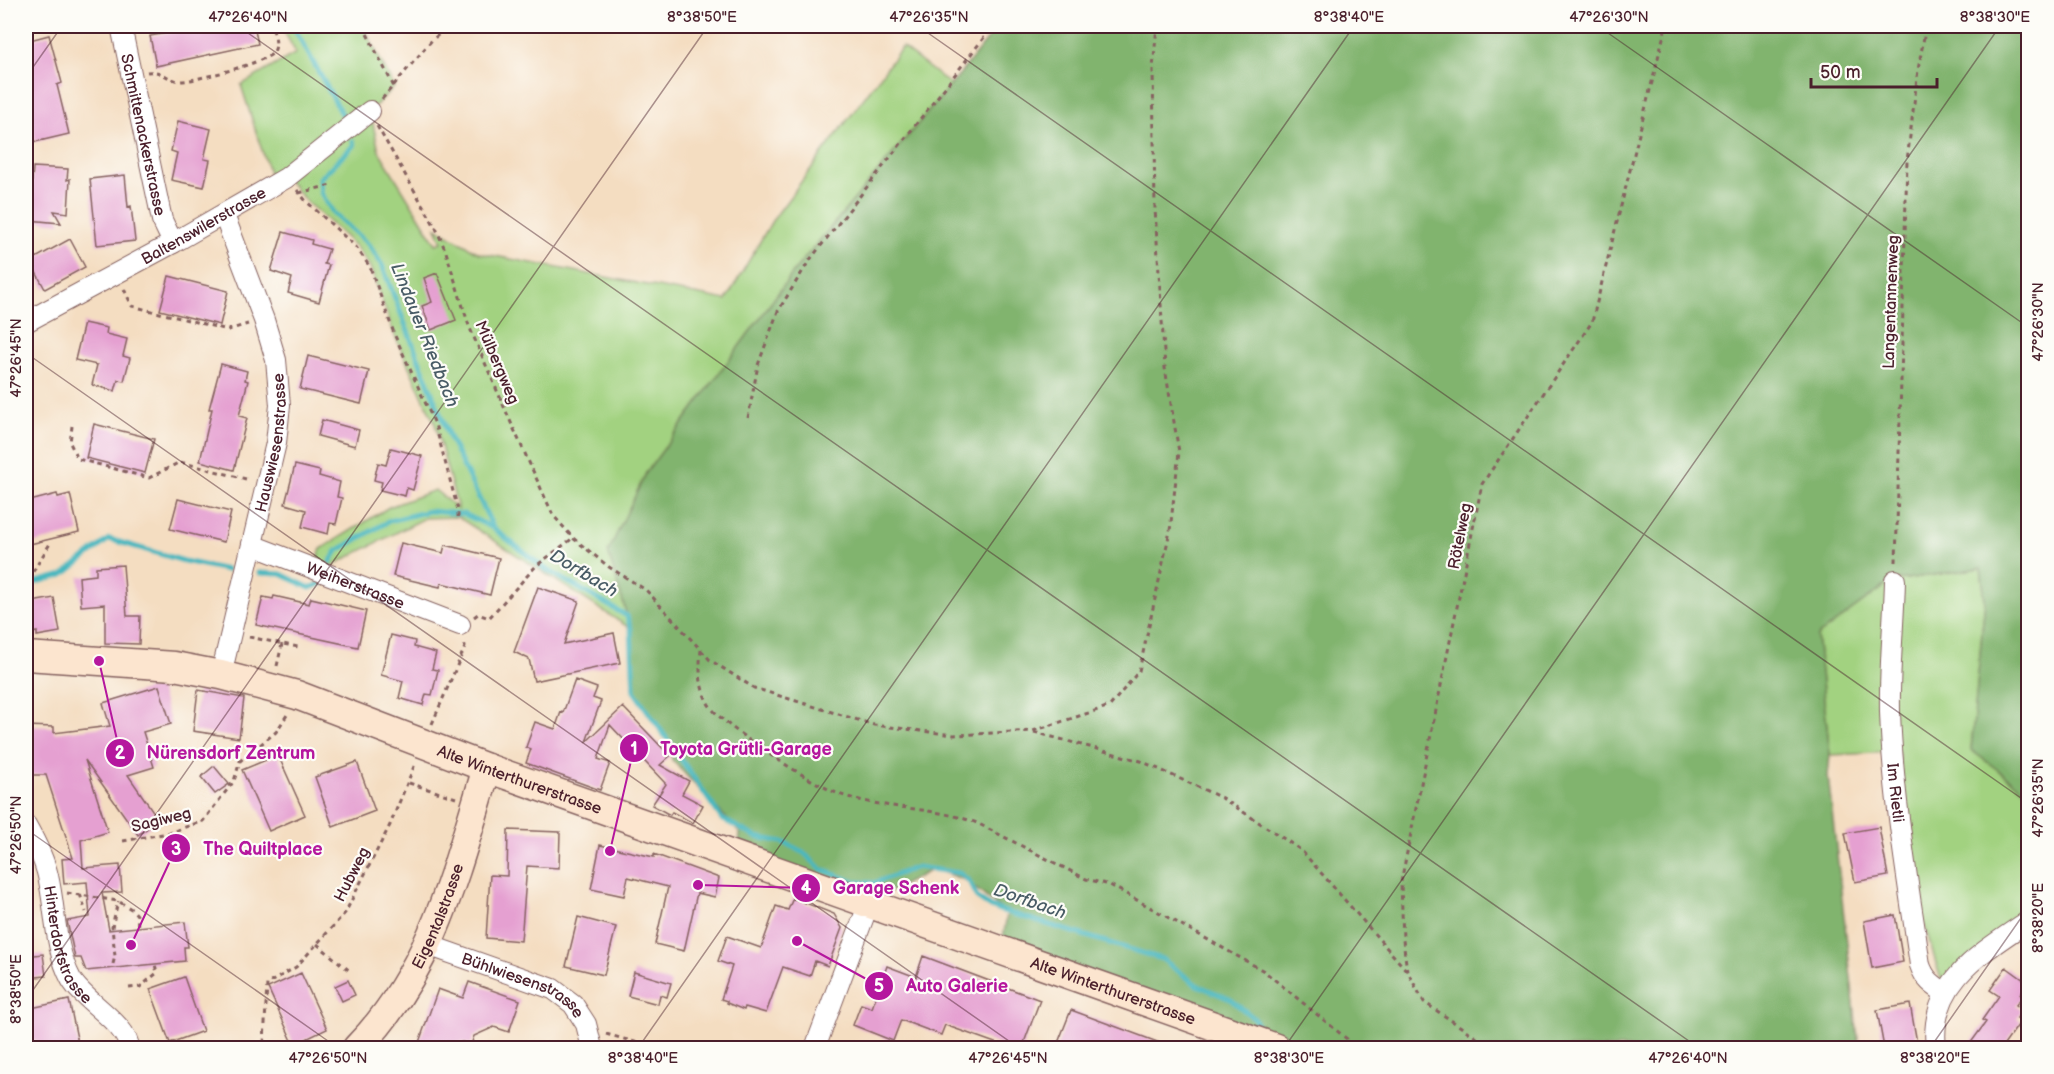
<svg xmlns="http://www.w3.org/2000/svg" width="2054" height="1074" font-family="'Balsamiq Sans',sans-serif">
	<rect width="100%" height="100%" fill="#fdfcf7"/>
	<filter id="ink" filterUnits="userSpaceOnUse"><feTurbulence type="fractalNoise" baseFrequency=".0167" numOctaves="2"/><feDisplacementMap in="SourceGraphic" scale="12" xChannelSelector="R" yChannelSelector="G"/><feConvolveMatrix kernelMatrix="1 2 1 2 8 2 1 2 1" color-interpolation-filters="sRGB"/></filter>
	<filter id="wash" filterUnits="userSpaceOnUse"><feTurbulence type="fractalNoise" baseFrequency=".008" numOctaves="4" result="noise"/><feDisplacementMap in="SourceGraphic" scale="24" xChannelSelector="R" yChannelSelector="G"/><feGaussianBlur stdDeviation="1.35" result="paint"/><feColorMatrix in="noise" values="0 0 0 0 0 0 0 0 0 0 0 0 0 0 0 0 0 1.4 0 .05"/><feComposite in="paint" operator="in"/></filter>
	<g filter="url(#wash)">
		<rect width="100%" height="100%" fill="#f4ddc1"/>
		<path fill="#a2d280" stroke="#767856" stroke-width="1.5" d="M 281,26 L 363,26 L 394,87 L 370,111 L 379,151 L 436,244 L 442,242 L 436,228 L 479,253 L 726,300 L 772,221 L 902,47 L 951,85 L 798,266 L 646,473 L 631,629 L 458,517 L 425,518 L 335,564 L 333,568 L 316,562 L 321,549 L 389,507 L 435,490 L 458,509 L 435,424 L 395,336 L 370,267 L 356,247 L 306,201 L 286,178 L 273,185 L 241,85 L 296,53 Z
			M 1981,568 L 1985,600 L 1971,750 L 2028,792 L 2028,921 L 1945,993 L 1920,910 L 1898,752 L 1830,755 L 1817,636 L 1892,581 Z"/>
		<path fill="#81b46e" stroke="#666a4c" stroke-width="1.5" d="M 998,26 L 2028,26 L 2028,792 L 1971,750 L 1985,600 L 1981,568 L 1892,581 L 1817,636 L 1830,755 L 1828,776 L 1859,1048 L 1240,1048 L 1001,951 L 1007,914 L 965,880 L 933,869 L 869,903 L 738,856 L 740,833 L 672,760 L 670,744 L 634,691 L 631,629 L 608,552 L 646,473 L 798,266 L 951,85 Z"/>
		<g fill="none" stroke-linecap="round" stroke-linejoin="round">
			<path stroke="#48b7bf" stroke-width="5" d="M 293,26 L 342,114
				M 353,141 L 354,145 L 320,178 L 321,193 L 334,214 L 369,245 L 382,265 L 450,439 L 493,527
				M 330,562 L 337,551 L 389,521 L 429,511 L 464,514 L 493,528 L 544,568 L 627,616 L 631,629 L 634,691 L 722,819 L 756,837 L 783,842 L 803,852 L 821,869 L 855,882 L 874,883 L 917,867 L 959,873 L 969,881 L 977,898 L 990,907 L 1162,959 L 1197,985 L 1230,999 L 1255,1019 L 1258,1028
				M 259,573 L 281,574 L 310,588 L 322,583
				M 26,585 L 63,575 L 109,539 L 184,561 L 227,570"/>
		</g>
		<g id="blocks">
			<path fill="#e5a0d1" d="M 206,26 L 254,26 L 258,44 L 156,66 L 150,36 Z
				M 49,35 L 62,83 L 57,85 L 69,134 L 35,142 L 26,102 L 26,92 L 29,91 L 26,76 L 26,41 Z
				M 178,121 L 211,129 L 204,159 L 210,160 L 204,187 L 171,180 L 177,153 L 171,151 Z
				M 33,167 L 68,169 L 67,180 L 70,179 L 68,213 L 54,211 L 61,223 L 29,220 Z
				M 125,175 L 128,207 L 131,206 L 135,241 L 97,245 L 90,179 Z
				M 283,232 L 312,240 L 311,244 L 329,249 L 324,264 L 329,265 L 319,302 L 288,293 L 292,278 L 271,271 Z
				M 70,239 L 85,267 L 45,289 L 30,261 Z
				M 437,273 L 456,320 L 431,330 L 422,306 L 432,302 L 424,278 Z
				M 169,276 L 228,291 L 220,325 L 160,310 Z
				M 84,323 L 107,328 L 106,334 L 127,339 L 123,356 L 130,358 L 124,381 L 118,380 L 115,391 L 92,385 L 97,365 L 75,360 Z
				M 308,356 L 369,371 L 361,404 L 300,389 Z
				M 221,364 L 247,371 L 245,380 L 248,381 L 239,416 L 247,418 L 234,470 L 200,461 L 212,409 L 209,409 Z
				M 322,420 L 359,430 L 355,446 L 318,436 Z
				M 94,424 L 154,439 L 145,473 L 86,458 Z
				M 391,448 L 422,456 L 413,490 L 407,488 L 405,496 L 380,490 L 382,482 L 374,480 L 378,463 L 386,465 Z
				M 295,465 L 320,471 L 319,476 L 340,482 L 337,497 L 342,498 L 336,524 L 330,523 L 328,534 L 302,527 L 306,510 L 285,504 Z
				M 57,494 L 58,497 L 70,494 L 79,532 L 26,545 L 26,502 Z
				M 178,499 L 231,512 L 224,542 L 170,529 Z
				M 401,543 L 443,553 L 445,545 L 499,558 L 490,595 L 441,583 L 440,587 L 393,576 Z
				M 123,565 L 127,616 L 140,616 L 139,644 L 105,643 L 105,604 L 81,606 L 79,577 L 96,575 L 96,567 Z
				M 538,587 L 579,601 L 564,644 L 614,633 L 620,663 L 534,681 L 529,659 L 514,652 Z
				M 274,596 L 309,604 L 311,598 L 366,611 L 358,647 L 256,625 L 263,597 L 273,599 Z
				M 54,598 L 60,632 L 37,636 L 37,632 L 26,634 L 26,603 Z
				M 391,635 L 415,641 L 414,647 L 436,653 L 432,669 L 438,670 L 432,695 L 426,694 L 423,705 L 399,698 L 403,681 L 381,675 Z
				M 575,680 L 597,688 L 593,698 L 601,701 L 586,742 L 623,707 L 670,756 L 660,765 L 689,781 L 682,794 L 703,805 L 693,823 L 672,812 L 670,815 L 652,805 L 666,784 L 610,725 L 598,759 L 610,763 L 600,790 L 526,763 L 531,749 L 526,747 L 535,722 L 555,729 L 561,712 L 563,713 Z
				M 159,686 L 171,724 L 143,732 L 154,767 L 128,775 L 159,820 L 138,835 L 85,760 L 108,832 L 81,840 L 83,868 L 120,865 L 122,892 L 102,893 L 109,930 L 185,922 L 188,947 L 184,947 L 185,961 L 86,971 L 81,958 L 75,958 L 67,921 L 90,917 L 87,882 L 64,884 L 62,859 L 73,858 L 46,775 L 26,775 L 26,726 L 54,727 L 54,733 L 110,726 L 103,703 Z
				M 198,690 L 244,698 L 239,738 L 193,731 Z
				M 278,755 L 305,815 L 269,831 L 242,770 Z
				M 357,762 L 375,811 L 333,827 L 315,777 Z
				M 214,766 L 229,784 L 215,794 L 201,777 Z
				M 1879,827 L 1888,876 L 1855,882 L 1845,833 Z
				M 508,830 L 560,832 L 559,868 L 527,866 L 521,941 L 486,938 L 490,875 L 507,876 Z
				M 600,845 L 654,857 L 654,854 L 719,878 L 715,897 L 697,893 L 684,951 L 655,944 L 668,887 L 628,877 L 624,896 L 591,889 Z
				M 793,898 L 834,914 L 842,928 L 828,966 L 815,961 L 810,976 L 783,967 L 766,1013 L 745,1007 L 744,1010 L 727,1003 L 727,1001 L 721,999 L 732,966 L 718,961 L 727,936 L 761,948 L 776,906 L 788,910 Z
				M 1895,915 L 1903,962 L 1872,968 L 1864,921 Z
				M 578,917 L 616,927 L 604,975 L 566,966 Z
				M 43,954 L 46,976 L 26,978 L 26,956 Z
				M 923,956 L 1040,1000 L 1022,1048 L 1009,1048 L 945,1025 L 941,1035 L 901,1020 L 893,1041 L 853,1025 L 861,1004 L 872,1008 L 887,966 L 916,977 Z
				M 2006,967 L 2028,983 L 2020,994 L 2022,997 L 2016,1005 L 2022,1010 L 2017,1018 L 2021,1021 L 2002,1048 L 1967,1048 L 1986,1022 L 1982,1020 L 1999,996 L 1990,990 Z
				M 634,972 L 671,983 L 667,997 L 660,995 L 658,1004 L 628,996 Z
				M 301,973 L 327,1029 L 294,1045 L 268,988 Z
				M 184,977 L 203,1031 L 170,1043 L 150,989 Z
				M 348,980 L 355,995 L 342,1001 L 335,986 Z
				M 469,982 L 520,1000 L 509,1032 L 494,1027 L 474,1036 L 471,1045 L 462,1042 L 447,1048 L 417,1048 L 438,989 L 463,998 Z
				M 69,1000 L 79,1048 L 38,1048 L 36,1040 L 26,1042 L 26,1009 Z
				M 1910,1004 L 1918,1048 L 1884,1048 L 1877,1010 Z
				M 1071,1010 L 1171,1047 L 1171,1048 L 1056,1048 Z"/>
		</g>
	</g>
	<g filter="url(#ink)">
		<use href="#blocks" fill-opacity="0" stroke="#866260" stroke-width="1.5"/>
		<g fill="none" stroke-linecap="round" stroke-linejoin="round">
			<g stroke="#866260" stroke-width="22">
				<g id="street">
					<path id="s1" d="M 121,26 L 162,220 L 173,243"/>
					<path id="s2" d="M 26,322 L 173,243 L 286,178 L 370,111"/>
					<path id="s3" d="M 252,545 L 460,625"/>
					<path id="s4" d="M 1895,580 C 1894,624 1889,668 1890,712 C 1893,797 1908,881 1920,965 C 1925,980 1933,985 1945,993"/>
					<path id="s5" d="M 221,675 L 276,443 L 280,405 L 276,360 L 264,320 L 224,215"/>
					<path id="s6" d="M 26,825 C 35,841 44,858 48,876 C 56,910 54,947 71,979 C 83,1001 128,1024 129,1048"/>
					<path id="s7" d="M 428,945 L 553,989 L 573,1004 L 586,1024 L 592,1048"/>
					<path d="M 815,1048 L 869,903"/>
					<path d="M 1936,1048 C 1928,983 1981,953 2028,921"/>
				</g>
			</g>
			<g stroke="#866260" stroke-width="31">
				<g id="secondary">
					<path id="s8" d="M 26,656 L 174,666 L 221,675 L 297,695 L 487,768 L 1276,1048"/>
					<path id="s9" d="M 357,1048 C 433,971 456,869 487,768"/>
				</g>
			</g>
			<path stroke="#866260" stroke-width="3" stroke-dasharray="4.5 4.5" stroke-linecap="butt" d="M 363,26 L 394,87
				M 147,72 C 162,70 165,78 178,81 C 189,83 266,62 273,53 C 279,45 274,34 272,26
				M 382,99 L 432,40 L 449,26
				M 377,126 L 436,228 L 446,252 L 469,326 L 512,425 L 553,515 L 573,538 L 609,567 L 646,590 L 710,660 L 754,688 L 874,725 L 954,735 L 1033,731 L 1110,706 L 1139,671 L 1170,531 L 1179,452 L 1165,368 L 1155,209 L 1153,68 L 1157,26
				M 297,190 L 306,201 L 356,247 L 370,267 L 395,336 L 435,424 L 458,510 L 458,517
				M 299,193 L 331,185
				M 124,289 L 132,306 L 228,330 L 248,324
				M 748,418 L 758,365 L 778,311 L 809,261 L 993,26
				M 72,426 L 70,443 L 78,459 L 149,478 L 180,462 L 250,480
				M 1896,562 L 1907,161 L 1918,70 L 1926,26
				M 26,576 L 31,575 L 51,542
				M 474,617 L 478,614 L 489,618 L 536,566 L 573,538
				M 249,637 L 298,647
				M 701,650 C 699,668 699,686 708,703 C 720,726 813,784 839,794 C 883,810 933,806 977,823 L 1086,879 L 1110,885 L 1264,971 L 1347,1039 L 1347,1048
				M 277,666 L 282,644
				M 432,724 L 465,647 L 464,642
				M 1034,732 L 1141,761 L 1222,798 L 1301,850 L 1407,971
				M 409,783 L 456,798
				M 123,841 L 168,833 L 203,821 L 234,781 L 240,761 L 276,732 L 287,715
				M 67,893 L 118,901 L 133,910 L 137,915 L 138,927
				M 80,894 L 86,912
				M 317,944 L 351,972
				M 113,964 L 115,956 L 112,927 L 118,901
				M 129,988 L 140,987 L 157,973 L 155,964
				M 606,1034 L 656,1048
				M 264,1043 L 267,984 L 296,967 L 345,913 L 390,825 L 415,764
				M 244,1048 L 264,1043 L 272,1048
				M 1492,1048 L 1424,1002 L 1407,971 L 1403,940 L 1401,882 L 1482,484 L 1592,322 L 1666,26"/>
			<use href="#street" stroke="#fff" stroke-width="20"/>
			<use href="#secondary" stroke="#fce5cf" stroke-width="28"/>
		</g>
	</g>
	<path fill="none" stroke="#4a1f2b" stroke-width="1.5" stroke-opacity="0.45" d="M 238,26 L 1699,1048M 918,26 L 2028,803M 1598,26 L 2028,327M 26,77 L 62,26M 26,353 L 1019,1048M 26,829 L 338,1048M 26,1000 L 708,26M 638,1048 L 1354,26M 1284,1048 L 2000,26M 1930,1048 L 2028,908"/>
	<g text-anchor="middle" stroke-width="4.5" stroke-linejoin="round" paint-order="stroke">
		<g font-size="16" fill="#4a1f2b" stroke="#fdfcf7">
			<text dy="6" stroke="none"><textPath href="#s1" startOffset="111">Schmittenackerstrasse</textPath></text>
			<text dy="6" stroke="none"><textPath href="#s2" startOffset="202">Baltenswilerstrasse</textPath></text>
			<text transform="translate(1890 302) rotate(-88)" y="6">Langentannenweg</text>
			<text transform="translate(498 362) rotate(67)" y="6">Mülbergweg</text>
			<text dy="6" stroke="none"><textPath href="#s5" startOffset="238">Hauswiesenstrasse</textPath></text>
			<text transform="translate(1459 536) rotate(-79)" y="6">Rötelweg</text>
			<text dy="6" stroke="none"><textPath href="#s3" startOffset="111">Weiherstrasse</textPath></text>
			<text dy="6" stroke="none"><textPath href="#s8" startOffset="513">Alte Winterthurerstrasse</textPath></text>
			<text dy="6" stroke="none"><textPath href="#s4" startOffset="213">Im Rietli</textPath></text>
			<text transform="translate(161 819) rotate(-14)" y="6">Sagiweg</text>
			<text transform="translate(351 874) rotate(-63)" y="6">Hubweg</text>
			<text dy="6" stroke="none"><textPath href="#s9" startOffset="156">Eigentalstrasse</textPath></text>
			<text dy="6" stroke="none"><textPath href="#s6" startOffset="128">Hinterdorfstrasse</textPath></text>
			<text dy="6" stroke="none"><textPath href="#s7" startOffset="104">Bühlwiesenstrasse</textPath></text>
			<text dy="6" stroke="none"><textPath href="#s8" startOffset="1143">Alte Winterthurerstrasse</textPath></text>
		</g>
		<g font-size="18" font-style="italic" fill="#495c66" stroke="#fdfcf7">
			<text transform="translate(425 335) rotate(68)" y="6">Lindauer Riedbach</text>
			<text transform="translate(584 573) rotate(31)" y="6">Dorfbach</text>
			<text transform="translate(1030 901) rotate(19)" y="6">Dorfbach</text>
		</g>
	</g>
	<path fill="none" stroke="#b5179e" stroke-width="2" d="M610 851L634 748M99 661L120 753M131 945L176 848M698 885L806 888M797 941L879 986"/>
	<g fill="#b5179e" stroke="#fdfcf7" stroke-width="2">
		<circle cx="610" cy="851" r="6"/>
		<circle cx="99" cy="661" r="6"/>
		<circle cx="131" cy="945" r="6"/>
		<circle cx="698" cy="885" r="6"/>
		<circle cx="797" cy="941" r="6"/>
		<circle cx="634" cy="748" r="15"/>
		<circle cx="120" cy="753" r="15"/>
		<circle cx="176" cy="848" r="15"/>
		<circle cx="806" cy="888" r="15"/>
		<circle cx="879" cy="986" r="15"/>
	</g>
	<g font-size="18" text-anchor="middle" font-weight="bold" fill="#fff">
		<text x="634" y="755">1</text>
		<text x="120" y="759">2</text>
		<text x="176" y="855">3</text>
		<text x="806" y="894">4</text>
		<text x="879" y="992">5</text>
	</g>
	<g font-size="18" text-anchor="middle" font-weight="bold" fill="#b5179e" stroke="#fdfcf7" stroke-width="4.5" stroke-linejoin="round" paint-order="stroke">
		<text x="746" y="755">Toyota Grütli-Garage</text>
		<text x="231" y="759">Nürensdorf Zentrum</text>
		<text x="263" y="855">The Quiltplace</text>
		<text x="896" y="894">Garage Schenk</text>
		<text x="957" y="992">Auto Galerie</text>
	</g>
	<rect width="2054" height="1074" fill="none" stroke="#fdfcf7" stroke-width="66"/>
	<path d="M1811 78v9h126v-9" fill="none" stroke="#4a1f2b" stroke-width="3"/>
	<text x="1820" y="78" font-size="18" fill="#4a1f2b" stroke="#fdfcf7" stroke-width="4.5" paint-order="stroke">50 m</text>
	<rect x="33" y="33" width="1988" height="1008" fill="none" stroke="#4a1f2b" stroke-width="2"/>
	<g font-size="15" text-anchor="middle" fill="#4a1f2b">
		<text x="248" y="22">47°26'40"N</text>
		<text x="702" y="22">8°38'50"E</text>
		<text x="929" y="22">47°26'35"N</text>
		<text x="1349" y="22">8°38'40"E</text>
		<text x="1609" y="22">47°26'30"N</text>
		<text x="1995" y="22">8°38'30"E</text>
		<text transform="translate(2038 322) rotate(-90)" y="5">47°26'30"N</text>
		<text transform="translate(16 358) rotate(-90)" y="5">47°26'45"N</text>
		<text transform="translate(2038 798) rotate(-90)" y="5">47°26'35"N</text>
		<text transform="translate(16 835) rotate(-90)" y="5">47°26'50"N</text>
		<text transform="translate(2038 918) rotate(-90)" y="5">8°38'20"E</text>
		<text transform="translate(16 989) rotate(-90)" y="5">8°38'50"E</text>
		<text x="328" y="1063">47°26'50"N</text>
		<text x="643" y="1063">8°38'40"E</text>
		<text x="1008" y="1063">47°26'45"N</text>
		<text x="1289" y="1063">8°38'30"E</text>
		<text x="1688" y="1063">47°26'40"N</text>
		<text x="1935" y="1063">8°38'20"E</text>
	</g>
</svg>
